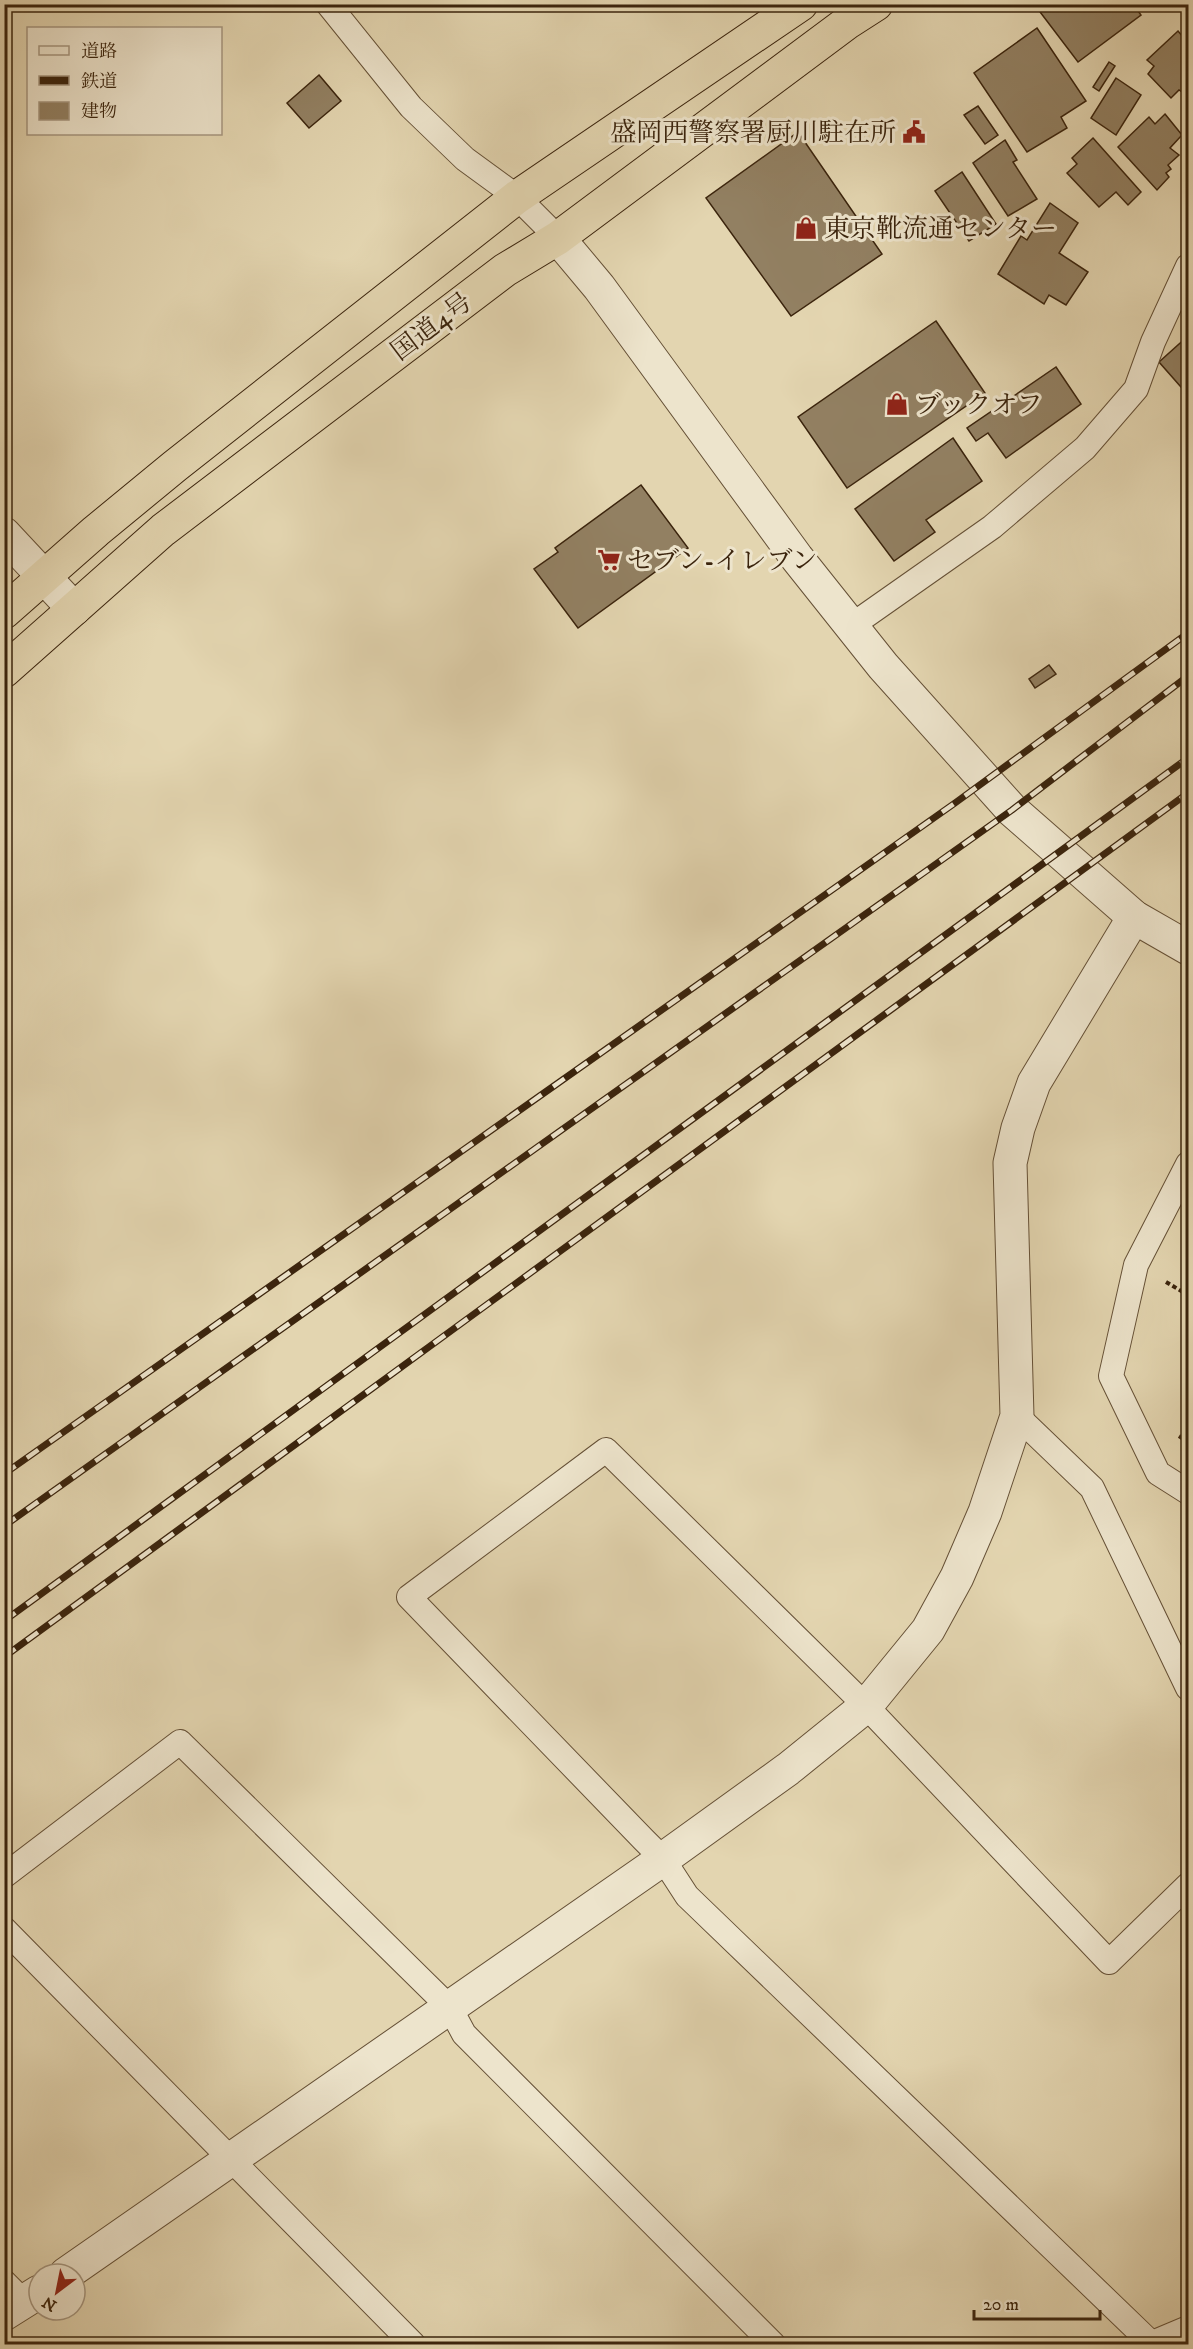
<svg xmlns="http://www.w3.org/2000/svg" width="1193" height="2349" font-family="'IM FELL DW Pica','Noto Serif JP',serif">
	<rect width="100%" height="100%" fill="#e3d5b0"/>
	<filter id="stains"><feTurbulence type="fractalNoise" baseFrequency=".00333" numOctaves="4"/><feColorMatrix values="0 0 0 0 .2 0 0 0 0 .09 0 0 0 0 .02 0 0 0 .5 -.17"/></filter>
	<radialGradient id="worn" r=".72"><stop offset=".6" stop-color="#630" stop-opacity="0"/><stop offset="1" stop-color="#630" stop-opacity=".3"/></radialGradient>
	<path fill="#928062" stroke="#3b240d" stroke-width="1.5" d="M 1034,4 L 1133,4 L 1141,15 L 1078,62 Z
		M 1037,28 L 1086,101 L 1061,117 L 1067,128 L 1027,152 L 974,73 Z
		M 1178,31 L 1188,43 L 1188,96 L 1179,90 L 1171,98 L 1148,74 L 1154,66 L 1147,60 Z
		M 1109,62 L 1115,66 L 1099,91 L 1093,87 Z
		M 319,75 L 341,101 L 309,128 L 287,103 Z
		M 1116,78 L 1141,95 L 1116,135 L 1091,118 Z
		M 978,106 L 998,135 L 985,144 L 964,115 Z
		M 1165,114 L 1182,135 L 1170,148 L 1179,155 L 1168,165 L 1171,169 L 1166,173 L 1169,177 L 1157,190 L 1118,147 L 1149,117 L 1155,124 Z
		M 798,132 L 882,254 L 791,316 L 706,198 Z
		M 1093,138 L 1141,192 L 1128,205 L 1116,192 L 1099,207 L 1067,173 L 1077,164 L 1072,158 Z
		M 1005,140 L 1017,160 L 1013,162 L 1037,199 L 1008,216 L 973,163 Z
		M 962,172 L 996,224 L 969,241 L 935,191 Z
		M 1050,203 L 1078,223 L 1059,253 L 1088,272 L 1066,305 L 1049,295 L 1044,304 L 998,274 L 1021,236 L 1027,240 Z
		M 936,321 L 985,393 L 847,488 L 798,417 Z
		M 1188,336 L 1188,395 L 1159,362 Z
		M 1056,367 L 1081,404 L 1006,458 L 988,433 L 976,441 L 967,428 Z
		M 953,438 L 982,481 L 926,520 L 935,532 L 894,561 L 855,509 Z
		M 641,485 L 688,548 L 578,628 L 534,569 L 558,552 L 555,548 Z
		M 1049,665 L 1056,674 L 1035,688 L 1029,679 Z"/>
	<g fill="none" stroke-linecap="round" stroke-linejoin="round">
		<g stroke="#655036" stroke-width="26">
			<path id="service" d="M 328,4 L 411,107 L 465,159 L 517,197 L 558,238
				M 851,626 L 992,527 L 1085,448 L 1136,389 L 1153,342 L 1188,266
				M 1188,1164 L 1136,1265 L 1111,1376 L 1158,1473 L 1188,1492
				M 1017,1416 L 1092,1488 L 1188,1688
				M 4,1876 L 180,1742 L 450,2008 L 464,2034 L 773,2344
				M 4,1929 L 413,2344
				M 4,2282 L 24,2302
				M 1150,2344 L 1188,2328
				M 1152,2344 L 687,1896 L 663,1859 L 644,1840 L 409,1597 L 606,1450 L 866,1706 L 1109,1962 L 1188,1885"/>
		</g>
		<g stroke="#655036" stroke-width="35">
			<path id="minor" d="M 4,534 L 74,609
				M 66,2274 L 663,1859 L 788,1769 L 866,1706 L 928,1630 L 957,1577 L 985,1512 L 1017,1416 L 1010,1163 L 1018,1128 L 1034,1083 L 1134,917
				M 4,2314 L 39,2292"/>
		</g>
		<g stroke="#655036" stroke-width="35">
			<path id="tertiary" d="M 558,238 L 599,287 L 797,558 L 883,666 L 1012,810 L 1134,917 L 1188,948"/>
		</g>
		<g stroke="#3b240d" stroke-width="35">
			<path id="trunk" d="M 4,612 L 96,531 L 175,466 L 517,197 L 801,4
				M 4,671 L 163,530 L 505,270 L 558,238 L 848,22 L 876,4"/>
		</g>
		<path stroke="#3b240d" stroke-width="4" stroke-dasharray="4.5 3" stroke-linecap="butt" d="M 1166,1282 L 1188,1295
			M 1179,1436 L 1188,1442"/>
		<use href="#service" stroke="#ede4cc" stroke-width="24"/>
		<use href="#minor" stroke="#ede4cc" stroke-width="33"/>
		<use href="#tertiary" stroke="#ede4cc" stroke-width="33"/>
		<use href="#trunk" stroke="#e3d5b0" stroke-width="33"/>
		<g stroke="#3b240d" stroke-width="7">
			<path id="rail" d="M 4,1474 L 955,803 L 1188,633
				M 4,1526 L 1012,810 L 1188,676
				M 4,1621 L 1188,758
				M 4,1657 L 1188,793"/>
		</g>
		<use href="#rail" stroke="#ede4cc" stroke-width="4.5" stroke-dasharray="14" stroke-linecap="butt"/>
	</g>
	<defs>
		<g id="civic-bare" transform="scale(1.8)"><path d="M-.6-6.5H3V-4.5H.6V-3L4-1V1h2V6H-6V1h2V-1L-.6-3ZM-1.2 2.5V6h2.4V2.5Z" fill="#8f2418" stroke="#ede4cc" stroke-width="2.5" paint-order="stroke"/></g>
		<g id="shop-bare" transform="scale(1.8)"><path d="M-5-2.5h2.3a2.7 3.5 0 0 1 5.4 0H5L5.5 6h-11ZM-1.5-2.5h3a1.5 2.3 0 0 0-3 0Z" fill="#8f2418" stroke="#ede4cc" stroke-width="2.5" paint-order="stroke"/></g>
		<g id="supermarket-bare" transform="scale(1.8)"><path d="M-6-5.5h2.5l.6 2H6L4.5 2H-2.5L-4.4-4H-6ZM-1.5 3.2a1.3 1.3 0 1 0 .1 0ZM3 3.2a1.3 1.3 0 1 0 .1 0Z" fill="#8f2418" stroke="#ede4cc" stroke-width="2.5" paint-order="stroke"/></g>
	</defs>
	<g fill-rule="evenodd">
		<use href="#civic-bare" x="914" y="132"/>
		<use href="#shop-bare" x="806" y="228"/>
		<use href="#shop-bare" x="897" y="404"/>
		<use href="#supermarket-bare" x="609" y="560"/>
	</g>
	<g text-anchor="middle" stroke-width="6" stroke-linejoin="round" paint-order="stroke">
		<g font-size="26" fill="#3b240d" stroke="#ede4cc" text-anchor="start">
			<text x="896" y="141" text-anchor="end">盛岡西警察署厨川駐在所</text>
			<text x="824" y="237">東京靴流通センター</text>
			<text x="915" y="413">ブックオフ</text>
			<text x="627" y="569">セブン-イレブン</text>
		</g>
		<g font-size="26" fill="#3b240d" stroke="#ede4cc">
			<text transform="translate(431 326) rotate(-37)" y="9">国道4号</text>
		</g>
	</g>
	<rect width="1193" height="2349" fill="none" stroke="#e3d5b0" stroke-width="24"/>
	<rect x="6" y="6" width="1181" height="2337" fill="none" stroke="#3b240d" stroke-width="3"/>
	<rect x="12" y="12" width="1169" height="2325" fill="none" stroke="#3b240d" stroke-width="1.5"/>
	<rect x="27" y="27" width="195" height="108" fill="#ede4cc" stroke="#a69780" stroke-width="1.5"/>
	<rect x="39" y="46" width="30" height="9" fill="#ede4cc" stroke="#a69780" stroke-width="1.5"/>
	<text x="81" y="57" font-size="18" fill="#3b240d">道路</text>
	<rect x="39" y="76" width="30" height="9" fill="#3b240d" stroke="#a69780" stroke-width="1.5"/>
	<text x="81" y="87" font-size="18" fill="#3b240d">鉄道</text>
	<rect x="39" y="102" width="30" height="18" fill="#928062" stroke="#a69780" stroke-width="1.5"/>
	<text x="81" y="117" font-size="18" fill="#3b240d">建物</text>
	<g transform="translate(57 2292) rotate(212)"><circle r="28" fill="#ede4cc" stroke="#a69780" stroke-width="1.5"/>
	<path d="M0-4.5L10 22L0 15L-10 22Z" fill="#8f2418"/>
	<text y="-9" font-size="16" font-weight="bold" text-anchor="middle" fill="#3b240d">N</text>
	</g>
	<path d="M974 2310v9h126v-9" fill="none" stroke="#3b240d" stroke-width="3"/>
	<text x="983" y="2310" font-size="18" fill="#3b240d" stroke="#ede4cc" stroke-width="4.5" paint-order="stroke">20 m</text>
	<rect width="100%" height="100%" filter="url(#stains)"/>
	<rect width="100%" height="100%" fill="url(#worn)"/>
</svg>
